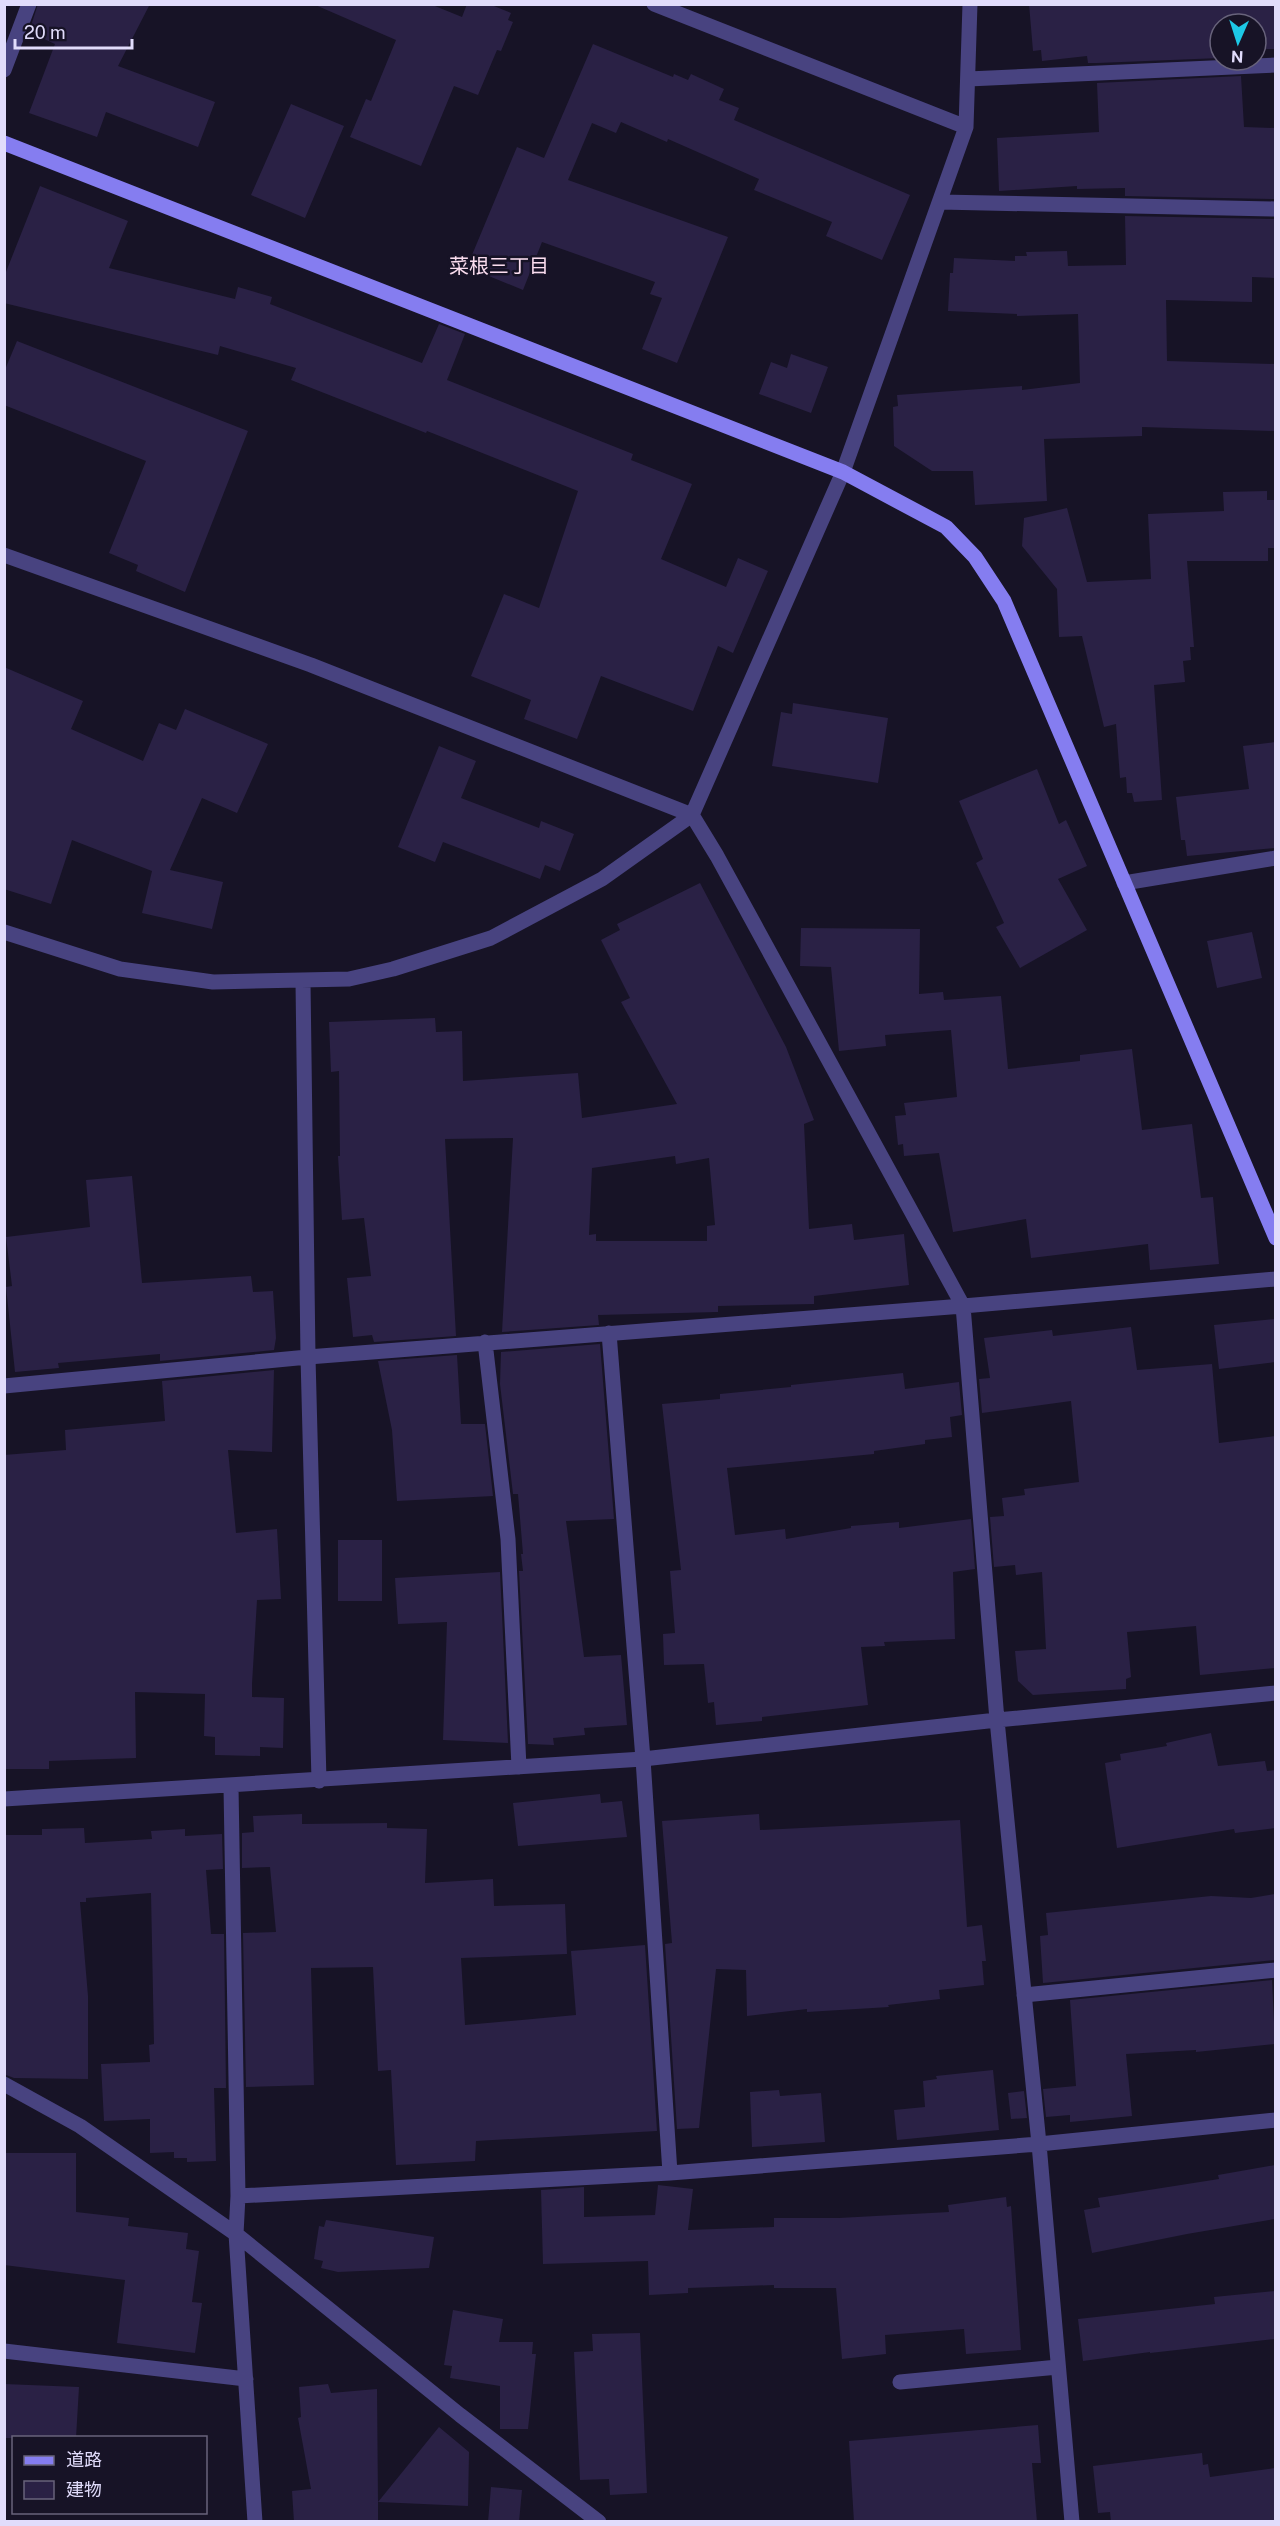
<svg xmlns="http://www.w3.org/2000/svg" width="1280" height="2526" font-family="'Public Sans','Noto Sans JP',sans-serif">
	<rect width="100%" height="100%" fill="#171326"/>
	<path fill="#2a2145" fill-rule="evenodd" d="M 38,4 L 150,4 L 118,66 L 215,102 L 198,147 L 106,112 L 97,137 L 29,113 L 55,44 L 29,32 Z
		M 313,4 L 430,4 L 462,17 L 467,4 L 489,4 L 511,13 L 508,20 L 513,22 L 501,51 L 497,50 L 478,95 L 454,86 L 421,166 L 350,137 L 366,99 L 371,101 L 396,40 Z
		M 1029,4 L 1275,4 L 1275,49 L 1256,49 L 1256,24 L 1220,24 L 1220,58 L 1097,63 L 1088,63 L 1087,56 L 1042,61 L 1041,50 L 1033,51 Z
		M 593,44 L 673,77 L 674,74 L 688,80 L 691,74 L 724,89 L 719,100 L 739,108 L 734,120 L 910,195 L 882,260 L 826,236 L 832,222 L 754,190 L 759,179 L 668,139 L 667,142 L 621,122 L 616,133 L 592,123 L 568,180 L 728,237 L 677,363 L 642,349 L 662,298 L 650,294 L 655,282 L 542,242 L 523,290 L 467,267 L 517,147 L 544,158 Z
		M 1241,76 L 1244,127 L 1275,128 L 1275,199 L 1125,196 L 1125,188 L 1077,189 L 1077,186 L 999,191 L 997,138 L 1099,132 L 1097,83 Z
		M 291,104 L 344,126 L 305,218 L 251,195 Z
		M 40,186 L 128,221 L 109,268 L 235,299 L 238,287 L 272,297 L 270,304 L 422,363 L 439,324 L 465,334 L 447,380 L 633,454 L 631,460 L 692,484 L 661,559 L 726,587 L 738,558 L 768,571 L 733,653 L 718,646 L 693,711 L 601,676 L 577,739 L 524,719 L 531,700 L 471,676 L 504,594 L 539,608 L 578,491 L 427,431 L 426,433 L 291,380 L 296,368 L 220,346 L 218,355 L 4,303 L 4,277 Z
		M 1125,216 L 1275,219 L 1275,278 L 1252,277 L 1252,302 L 1166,300 L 1167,361 L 1275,364 L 1275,431 L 1142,427 L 1142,436 L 1044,439 L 1047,501 L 975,505 L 973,471 L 932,471 L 894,446 L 893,407 L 898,406 L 897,395 L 1022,386 L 1022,390 L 1080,383 L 1078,314 L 1017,316 L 1017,314 L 948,311 L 950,273 L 953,273 L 954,258 L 1015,261 L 1015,256 L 1027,256 L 1026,252 L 1067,251 L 1068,266 L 1126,265 Z
		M 17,341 L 248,431 L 185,592 L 136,571 L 138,565 L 109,553 L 146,461 L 4,405 L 4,372 Z
		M 791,354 L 828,367 L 811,413 L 759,394 L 771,362 L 787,368 Z
		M 1267,491 L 1267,500 L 1275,500 L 1275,548 L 1268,548 L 1268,561 L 1187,561 L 1194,647 L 1190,647 L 1191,660 L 1183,661 L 1185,682 L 1154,685 L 1162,800 L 1134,802 L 1132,793 L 1127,793 L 1126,777 L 1120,778 L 1116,724 L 1104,727 L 1082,636 L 1059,637 L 1057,589 L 1022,546 L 1024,518 L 1067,508 L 1087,582 L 1151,579 L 1148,514 L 1224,511 L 1223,492 Z
		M 4,667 L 83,701 L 71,729 L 143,761 L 159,723 L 176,730 L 185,709 L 268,744 L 237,813 L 202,798 L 170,870 L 223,882 L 212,929 L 142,913 L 152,871 L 72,840 L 51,904 L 4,889 Z
		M 793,703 L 888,718 L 878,783 L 772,766 L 781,712 L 792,714 Z
		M 1275,742 L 1275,848 L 1187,856 L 1185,840 L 1181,840 L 1176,797 L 1249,789 L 1243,746 Z
		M 439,746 L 476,761 L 461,798 L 539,828 L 541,821 L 574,834 L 560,871 L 545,865 L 540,879 L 443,842 L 435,862 L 398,847 Z
		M 1037,769 L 1059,824 L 1066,820 L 1087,866 L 1058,879 L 1087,930 L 1020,968 L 996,927 L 1004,923 L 976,863 L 983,859 L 959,801 Z
		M 700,883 L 786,1047 L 814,1120 L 804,1124 L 809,1229 L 852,1224 L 854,1240 L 904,1234 L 909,1285 L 814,1296 L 814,1304 L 718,1306 L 718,1312 L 598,1315 L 599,1325 L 502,1332 L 513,1138 L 445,1139 L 456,1336 L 374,1342 L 372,1335 L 353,1337 L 347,1278 L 371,1276 L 364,1218 L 342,1220 L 338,1156 L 340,1156 L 339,1071 L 331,1072 L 329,1022 L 435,1018 L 436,1032 L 462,1031 L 463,1081 L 578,1073 L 582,1118 L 677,1104 L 621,1002 L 630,998 L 601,940 L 620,930 L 617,924 ZM 675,1156 L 676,1164 L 709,1158 L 715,1225 L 707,1226 L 707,1241 L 596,1241 L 596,1234 L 589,1235 L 592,1168 Z
		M 801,928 L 920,929 L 919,994 L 943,992 L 944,1000 L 1001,996 L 1008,1069 L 1080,1061 L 1080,1055 L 1132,1049 L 1142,1130 L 1192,1124 L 1201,1198 L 1213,1197 L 1219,1264 L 1150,1270 L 1148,1244 L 1031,1258 L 1026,1219 L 953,1232 L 939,1153 L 904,1156 L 903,1144 L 898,1145 L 895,1116 L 906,1115 L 904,1103 L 957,1097 L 951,1030 L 885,1035 L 886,1046 L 839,1051 L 831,967 L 800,966 Z
		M 1252,932 L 1262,978 L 1217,988 L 1207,941 Z
		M 132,1176 L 142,1283 L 251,1276 L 253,1292 L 273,1291 L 276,1338 L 274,1350 L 160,1361 L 160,1354 L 58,1363 L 59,1368 L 15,1372 L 6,1287 L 12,1286 L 6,1237 L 90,1227 L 86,1180 Z
		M 1275,1319 L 1275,1362 L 1219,1369 L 1214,1325 Z
		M 1131,1327 L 1137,1370 L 1212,1364 L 1219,1443 L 1275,1436 L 1275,1668 L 1200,1675 L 1196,1626 L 1127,1632 L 1131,1677 L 1126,1679 L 1126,1689 L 1033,1695 L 1018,1681 L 1015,1651 L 1046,1649 L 1042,1572 L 1016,1575 L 1015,1565 L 994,1567 L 990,1517 L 1004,1516 L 1002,1498 L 1025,1495 L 1024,1489 L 1079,1482 L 1071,1401 L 982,1413 L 979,1379 L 990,1378 L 984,1338 L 1052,1330 L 1053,1336 Z
		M 600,1344 L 614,1519 L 566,1521 L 584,1657 L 621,1655 L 627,1725 L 584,1728 L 585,1735 L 553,1738 L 554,1745 L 528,1744 L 519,1571 L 523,1571 L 521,1554 L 523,1554 L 518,1494 L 513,1494 L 500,1384 L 501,1352 Z
		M 457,1355 L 461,1424 L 485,1424 L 493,1496 L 397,1501 L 392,1430 L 378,1361 Z
		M 274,1370 L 272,1452 L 228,1450 L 236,1533 L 277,1529 L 281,1599 L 257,1600 L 252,1684 L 252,1697 L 284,1698 L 283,1748 L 260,1747 L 260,1756 L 215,1755 L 215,1737 L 204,1736 L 205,1694 L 135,1692 L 136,1758 L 49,1761 L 49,1769 L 4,1769 L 4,1455 L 66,1450 L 65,1430 L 165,1421 L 162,1381 Z
		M 903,1373 L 905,1389 L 959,1382 L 962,1415 L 950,1417 L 952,1437 L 925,1440 L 925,1444 L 874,1451 L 874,1454 L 727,1468 L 735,1535 L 785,1529 L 786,1539 L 851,1528 L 851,1526 L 899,1522 L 899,1528 L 971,1519 L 975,1569 L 953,1572 L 955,1639 L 884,1642 L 885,1646 L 861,1647 L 868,1705 L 762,1717 L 762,1721 L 716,1725 L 714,1702 L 708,1703 L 704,1664 L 664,1665 L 663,1634 L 675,1633 L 670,1571 L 681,1570 L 662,1404 L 720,1399 L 720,1394 L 791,1387 L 791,1385 Z
		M 338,1540 L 382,1540 L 382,1601 L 338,1601 Z
		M 500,1572 L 508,1743 L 443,1740 L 447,1622 L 398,1624 L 395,1578 Z
		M 1211,1733 L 1218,1766 L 1265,1761 L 1267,1771 L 1275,1770 L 1275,1828 L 1235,1833 L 1234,1829 L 1117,1848 L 1105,1763 L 1121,1760 L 1120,1754 L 1167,1746 L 1166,1743 Z
		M 600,1794 L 601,1803 L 622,1801 L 627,1837 L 518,1846 L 513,1803 Z
		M 302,1814 L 302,1824 L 387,1823 L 387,1828 L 427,1829 L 425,1883 L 493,1879 L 494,1906 L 565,1904 L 567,1954 L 461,1958 L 465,2025 L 576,2015 L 571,1951 L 645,1945 L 657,2131 L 476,2141 L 475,2161 L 396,2165 L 391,2070 L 378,2071 L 373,1967 L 311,1968 L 314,2085 L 246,2087 L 243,1933 L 276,1932 L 270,1867 L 242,1868 L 242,1833 L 254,1832 L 253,1816 Z
		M 759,1814 L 760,1830 L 960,1820 L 967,1927 L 982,1925 L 986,1961 L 982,1961 L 984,1985 L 939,1990 L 940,1999 L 888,2005 L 889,2007 L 807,2012 L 807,2009 L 747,2016 L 746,1970 L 716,1969 L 699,2128 L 677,2129 L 665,1944 L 672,1943 L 662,1821 Z
		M 84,1828 L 85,1843 L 152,1839 L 151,1831 L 185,1829 L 185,1836 L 222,1834 L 223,1869 L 206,1870 L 211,1934 L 224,1934 L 226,2088 L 214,2088 L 216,2161 L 187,2162 L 187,2158 L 174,2158 L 174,2152 L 150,2153 L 150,2119 L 104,2121 L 101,2064 L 150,2062 L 149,2045 L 154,2044 L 151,1893 L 86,1898 L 86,1902 L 80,1902 L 88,1996 L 88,2079 L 14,2078 L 6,2075 L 4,1835 L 42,1835 L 42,1829 Z
		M 1275,1894 L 1275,1960 L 1043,1983 L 1040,1936 L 1048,1935 L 1046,1913 L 1211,1896 L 1251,1898 Z
		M 1272,1980 L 1275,2044 L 1196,2052 L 1196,2050 L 1126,2054 L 1132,2116 L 1070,2122 L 1070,2115 L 1046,2117 L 1043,2089 L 1076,2086 L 1070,2000 Z
		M 993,2070 L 999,2130 L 897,2140 L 894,2110 L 925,2107 L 923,2081 L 937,2079 L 936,2076 Z
		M 779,2090 L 780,2096 L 821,2093 L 825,2142 L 752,2147 L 750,2092 Z
		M 1024,2091 L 1027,2118 L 1011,2119 L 1008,2093 Z
		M 4,2153 L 76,2153 L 76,2212 L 129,2218 L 128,2226 L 188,2233 L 186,2249 L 199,2251 L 192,2302 L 202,2303 L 195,2353 L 117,2343 L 125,2280 L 4,2265 Z
		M 1275,2165 L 1275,2219 L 1187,2234 L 1092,2253 L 1084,2210 L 1100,2207 L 1098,2198 L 1219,2179 L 1218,2175 Z
		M 658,2185 L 693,2189 L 688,2230 L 774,2227 L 774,2218 L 839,2218 L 949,2212 L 948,2205 L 1006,2197 L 1007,2207 L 1011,2206 L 1021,2350 L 966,2354 L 964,2329 L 885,2335 L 886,2354 L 842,2359 L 836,2288 L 774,2288 L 774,2285 L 688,2288 L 688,2293 L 649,2295 L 648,2261 L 543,2264 L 541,2190 L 584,2187 L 584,2217 L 655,2215 Z
		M 326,2220 L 434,2237 L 429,2268 L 338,2272 L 321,2268 L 323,2261 L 314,2259 L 319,2226 L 324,2227 Z
		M 1275,2291 L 1275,2339 L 1150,2353 L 1150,2352 L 1083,2361 L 1078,2319 L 1215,2304 L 1214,2297 Z
		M 453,2310 L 503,2319 L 499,2342 L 533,2342 L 532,2354 L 536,2354 L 528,2429 L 500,2429 L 500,2386 L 450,2378 L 452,2366 L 444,2365 Z
		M 640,2333 L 647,2493 L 610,2495 L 609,2479 L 580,2480 L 574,2352 L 593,2351 L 592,2334 Z
		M 4,2384 L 79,2387 L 76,2438 L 4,2438 Z
		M 328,2384 L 331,2393 L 377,2389 L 378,2502 L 439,2427 L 469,2452 L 468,2506 L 378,2502 L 378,2522 L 294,2522 L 292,2491 L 311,2489 L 298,2418 L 301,2417 L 299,2387 Z
		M 1038,2425 L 1041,2463 L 1032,2463 L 1037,2522 L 854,2522 L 849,2441 Z
		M 1202,2453 L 1203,2465 L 1208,2464 L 1210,2477 L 1275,2468 L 1275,2522 L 1111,2522 L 1110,2512 L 1098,2513 L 1093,2466 Z
		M 491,2487 L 522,2490 L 519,2522 L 488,2522 Z"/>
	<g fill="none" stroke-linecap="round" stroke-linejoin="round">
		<path stroke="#484380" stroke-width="15" d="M 654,4 L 966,127
			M 4,70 L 29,4
			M 968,79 L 1276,65
			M 940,202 L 1276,209
			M 4,555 L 311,665 L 692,815 L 717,856 L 963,1306 L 997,1720 L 1039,2144 L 1072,2522
			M 1124,883 L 1276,858
			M 4,932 L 120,969 L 213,982 L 349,979 L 393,969 L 491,938 L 602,879 L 692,815 L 843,472 L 966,127 L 970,4
			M 303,982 L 308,1357 L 319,1781
			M 609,1333 L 643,1759 L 670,2173
			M 485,1342 L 508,1539 L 519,1767
			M 4,1386 L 308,1357 L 963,1306 L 1276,1279
			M 231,1787 L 238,2196 L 236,2234 L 255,2522
			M 4,1799 L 643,1759 L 997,1720 L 1276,1693
			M 1024,1995 L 1276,1970
			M 4,2084 L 80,2126 L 236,2234 L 460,2415 L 599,2522
			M 238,2196 L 670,2173 L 1039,2144 L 1276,2120
			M 4,2351 L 246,2379
			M 900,2382 L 1058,2367"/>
		<path stroke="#857df0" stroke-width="15" d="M 4,143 L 843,472 L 946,527 L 975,557 L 1004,601 L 1276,1238"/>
	</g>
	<g text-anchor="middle" stroke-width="5" stroke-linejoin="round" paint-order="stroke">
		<g font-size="20" fill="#fbddef" stroke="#171326">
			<text x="499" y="273">菜根三丁目</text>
		</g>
	</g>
	<rect width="1280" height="2526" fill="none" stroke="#e1dcfb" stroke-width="12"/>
	<rect x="12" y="2436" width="195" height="78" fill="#171326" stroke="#68637b" stroke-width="1.5"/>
	<rect x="24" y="2456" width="30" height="9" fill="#857df0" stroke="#68637b" stroke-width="1.5"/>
	<text x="66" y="2466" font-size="18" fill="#e1dcfb">道路</text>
	<rect x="24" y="2481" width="30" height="18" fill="#2a2145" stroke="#68637b" stroke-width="1.5"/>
	<text x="66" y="2496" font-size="18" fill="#e1dcfb">建物</text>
	<g transform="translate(1238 42) rotate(183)"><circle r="28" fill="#171326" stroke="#68637b" stroke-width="1.5"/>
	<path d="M0-4.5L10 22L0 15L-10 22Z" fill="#1dc8e5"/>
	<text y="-9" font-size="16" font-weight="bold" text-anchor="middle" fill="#e1dcfb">N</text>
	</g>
	<path d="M15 39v9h117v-9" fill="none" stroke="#e1dcfb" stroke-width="3"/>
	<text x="24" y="39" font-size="18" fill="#e1dcfb" stroke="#171326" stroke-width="4.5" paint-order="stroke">20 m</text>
</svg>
